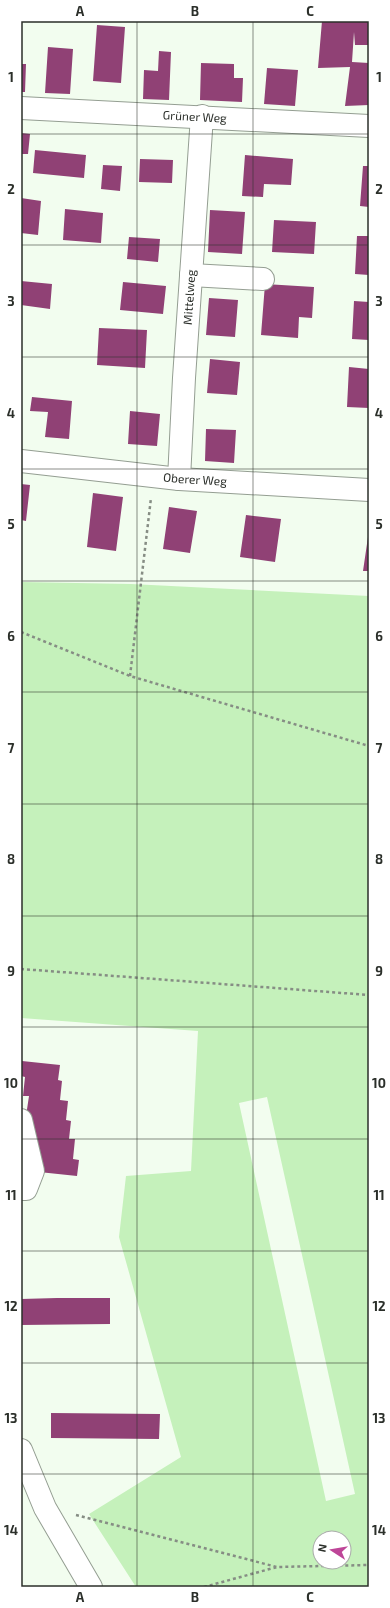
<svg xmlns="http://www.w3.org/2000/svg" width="390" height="1608" font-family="'Exo 2',sans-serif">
	<rect width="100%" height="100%" fill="#f2fdef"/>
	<path fill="#c5f1bb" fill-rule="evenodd" d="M 21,582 L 131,584 L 369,596 L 369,1587 L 136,1587 L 89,1514 L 181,1457 L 119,1237 L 126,1176 L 191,1171 L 198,1031 L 21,1018 ZM 267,1097 L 355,1494 L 326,1501 L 239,1103 ZM 320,1538 L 344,1538 L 344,1562 L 320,1562 Z"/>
	<path fill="#904175" d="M 322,21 L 369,21 L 369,45 L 355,45 L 354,32 L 352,62 L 369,63 L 369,105 L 345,106 L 350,67 L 318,68 Z
		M 97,25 L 125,27 L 121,83 L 93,81 Z
		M 48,47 L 73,49 L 70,94 L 45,93 Z
		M 159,51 L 171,52 L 169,100 L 143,99 L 144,70 L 158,71 Z
		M 201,63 L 234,64 L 234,78 L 243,78 L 242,102 L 200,100 Z
		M 21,64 L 26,64 L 25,92 L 21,92 Z
		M 267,68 L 298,70 L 295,106 L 264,104 Z
		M 21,133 L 30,134 L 28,154 L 21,154 Z
		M 35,150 L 86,155 L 84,178 L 33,173 Z
		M 245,155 L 293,159 L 291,185 L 264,184 L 263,197 L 242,196 Z
		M 140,159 L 173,160 L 172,183 L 139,182 Z
		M 103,165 L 122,166 L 120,191 L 101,189 Z
		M 363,166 L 369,166 L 369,207 L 360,206 Z
		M 21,198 L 41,201 L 38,235 L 21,233 Z
		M 65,209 L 103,213 L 101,243 L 63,240 Z
		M 210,210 L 245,212 L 242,254 L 208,252 Z
		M 274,220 L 316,222 L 314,254 L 272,252 Z
		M 357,236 L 369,236 L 369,275 L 355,274 Z
		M 129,237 L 160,239 L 158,262 L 127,259 Z
		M 21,281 L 52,284 L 50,309 L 21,305 Z
		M 123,282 L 166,286 L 163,314 L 120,310 Z
		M 265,284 L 314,287 L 312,318 L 299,317 L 298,338 L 261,335 Z
		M 209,298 L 238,300 L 235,337 L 206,335 Z
		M 354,301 L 369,302 L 369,340 L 352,339 Z
		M 99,328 L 147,330 L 145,368 L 97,365 Z
		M 210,359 L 240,362 L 237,395 L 207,393 Z
		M 349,367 L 369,369 L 369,408 L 347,407 Z
		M 32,397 L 72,401 L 69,439 L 45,437 L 48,412 L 30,411 Z
		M 130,411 L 160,414 L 157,446 L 128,444 Z
		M 206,429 L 236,430 L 234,463 L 205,461 Z
		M 21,484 L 30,485 L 26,521 L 21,520 Z
		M 93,493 L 123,497 L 116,551 L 87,547 Z
		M 169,507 L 197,511 L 190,553 L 163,549 Z
		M 246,515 L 281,519 L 275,562 L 240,557 Z
		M 368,537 L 369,537 L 369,571 L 363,571 Z
		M 22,1061 L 60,1065 L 58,1080 L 62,1081 L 60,1100 L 68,1101 L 66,1120 L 71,1121 L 69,1139 L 75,1139 L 73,1159 L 79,1160 L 77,1176 L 39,1172 L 34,1155 L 36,1135 L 29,1135 L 26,1116 L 29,1096 L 23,1096 L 25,1077 L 21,1076 Z
		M 57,1298 L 110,1298 L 110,1324 L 21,1325 L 21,1299 Z
		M 51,1413 L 160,1414 L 159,1439 L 51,1438 Z"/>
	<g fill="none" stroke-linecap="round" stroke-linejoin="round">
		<g stroke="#949e92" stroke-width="24">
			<g id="minor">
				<path id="s1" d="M 21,108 L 369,126"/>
				<path d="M 191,275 L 263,279"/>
				<path id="s2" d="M 21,461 L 179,479 L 369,490"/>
				<path id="s3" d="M 179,479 L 184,378 L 202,116"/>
				<path d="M 21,1120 L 33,1171 L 26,1189 L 21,1189"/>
				<path d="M 21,1450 L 45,1508 L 91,1587"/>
			</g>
		</g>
		<path stroke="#868d84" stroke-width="2.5" stroke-dasharray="3 3" stroke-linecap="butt" d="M 21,632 L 130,676 L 369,746
			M 130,676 L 151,498
			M 21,969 L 369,995
			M 76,1515 L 277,1567
			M 204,1587 L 277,1567 L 369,1565"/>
		<use href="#minor" stroke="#fff" stroke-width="22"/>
	</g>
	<path fill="none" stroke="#2b2f2a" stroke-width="1" stroke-opacity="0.55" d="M 137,21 L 137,1587M 253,21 L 253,1587M 21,134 L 369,134M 21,245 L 369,245M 21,357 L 369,357M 21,469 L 369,469M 21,581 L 369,581M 21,692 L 369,692M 21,804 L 369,804M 21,916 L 369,916M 21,1027 L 369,1027M 21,1139 L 369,1139M 21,1251 L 369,1251M 21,1363 L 369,1363M 21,1474 L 369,1474"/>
	<g text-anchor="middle" stroke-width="4" stroke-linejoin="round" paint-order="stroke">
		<g font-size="12" fill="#2b2f2a" stroke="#fff">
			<text dy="4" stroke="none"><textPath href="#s1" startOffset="174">Grüner Weg</textPath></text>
			<text dy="4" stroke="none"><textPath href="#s3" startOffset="182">Mittelweg</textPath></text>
			<text dy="4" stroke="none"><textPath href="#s2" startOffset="175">Oberer Weg</textPath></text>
		</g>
	</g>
	<rect width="390" height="1608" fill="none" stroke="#ffffff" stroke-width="44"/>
	<g transform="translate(332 1550) rotate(282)"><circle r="19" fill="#ffffff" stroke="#aaacaa"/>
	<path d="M0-3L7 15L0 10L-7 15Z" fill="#be4598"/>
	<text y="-6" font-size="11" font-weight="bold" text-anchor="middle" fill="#2b2f2a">N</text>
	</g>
	<rect x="22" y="22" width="346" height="1564" fill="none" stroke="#2b2f2a" stroke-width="1.5"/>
	<g font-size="13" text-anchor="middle" font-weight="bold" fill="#2b2f2a">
		<text x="80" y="16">A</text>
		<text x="195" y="16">B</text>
		<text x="310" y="16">C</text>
		<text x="11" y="82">1</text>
		<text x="379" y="82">1</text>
		<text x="11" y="194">2</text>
		<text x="379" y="194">2</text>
		<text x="11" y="306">3</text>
		<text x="379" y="306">3</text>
		<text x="11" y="418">4</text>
		<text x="379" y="418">4</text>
		<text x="11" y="529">5</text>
		<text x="379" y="529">5</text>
		<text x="11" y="641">6</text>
		<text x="379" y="641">6</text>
		<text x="11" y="753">7</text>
		<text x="379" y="753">7</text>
		<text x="11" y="864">8</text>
		<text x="379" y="864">8</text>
		<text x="11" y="976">9</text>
		<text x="379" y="976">9</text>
		<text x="11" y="1088">10</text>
		<text x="379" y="1088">10</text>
		<text x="11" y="1200">11</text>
		<text x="379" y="1200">11</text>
		<text x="11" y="1311">12</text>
		<text x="379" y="1311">12</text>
		<text x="11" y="1423">13</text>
		<text x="379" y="1423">13</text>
		<text x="11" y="1535">14</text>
		<text x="379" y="1535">14</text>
		<text x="80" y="1602">A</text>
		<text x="195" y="1602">B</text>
		<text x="310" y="1602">C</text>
	</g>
</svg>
